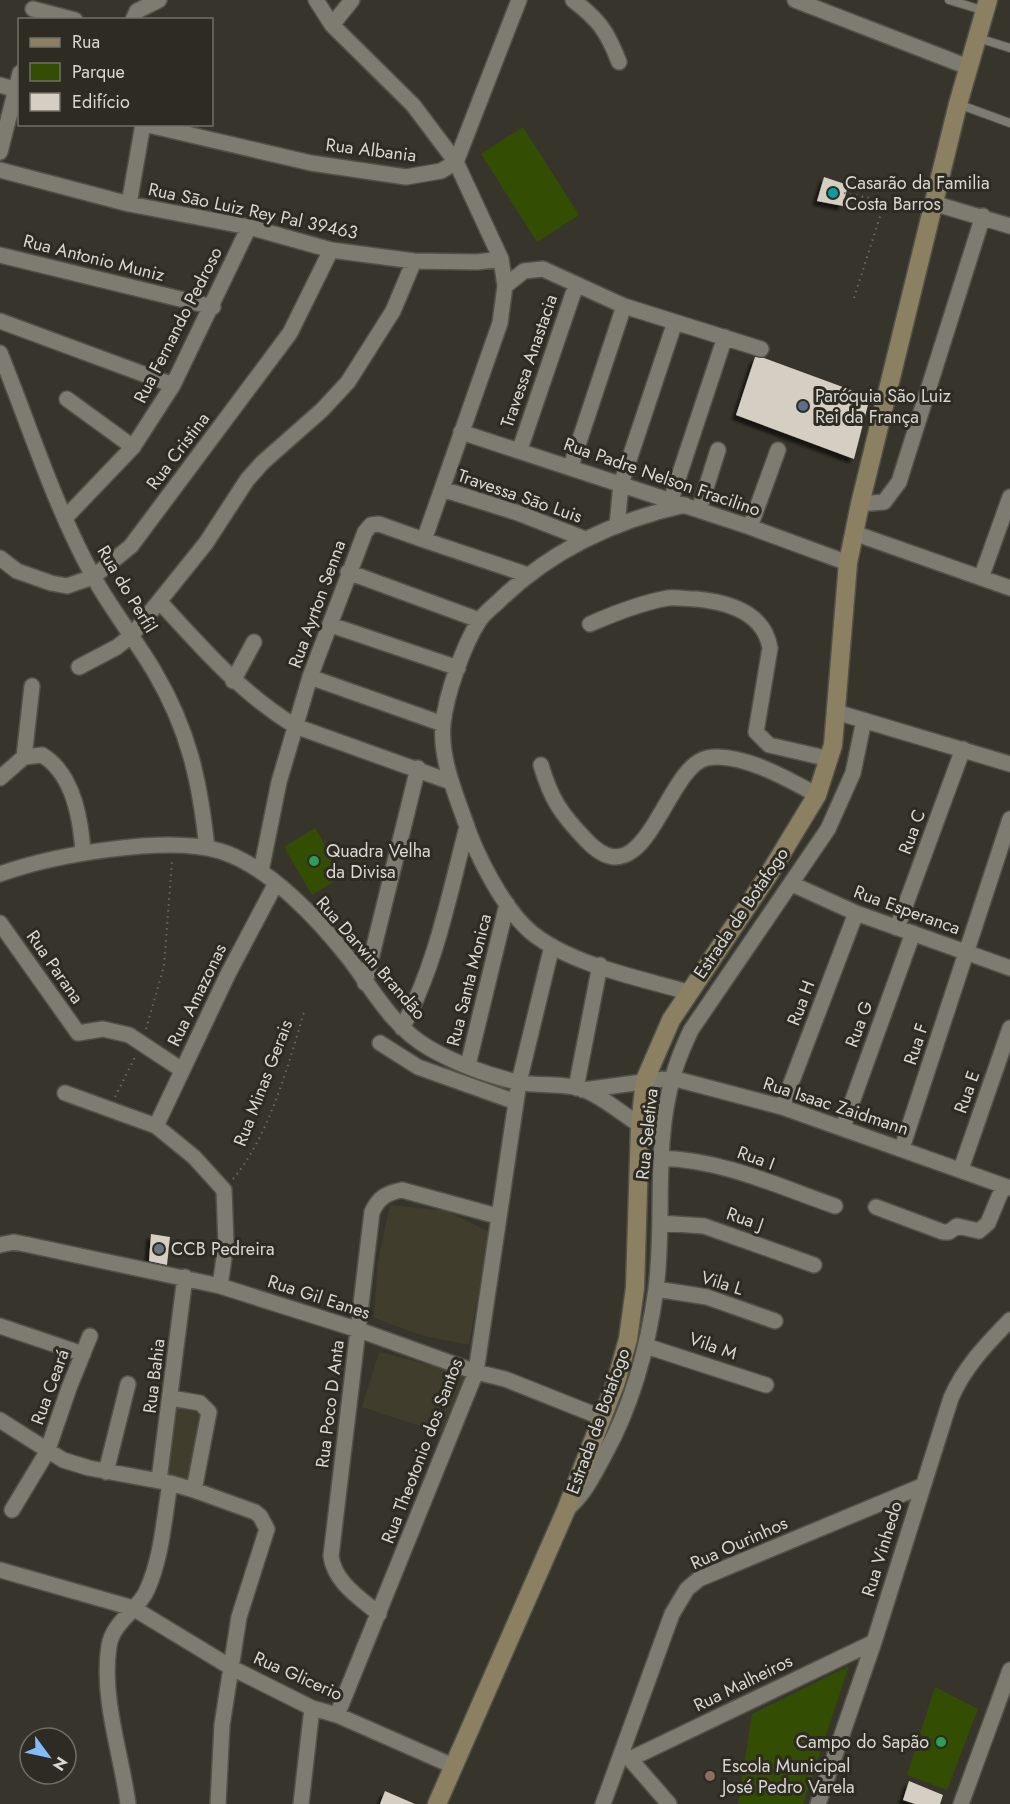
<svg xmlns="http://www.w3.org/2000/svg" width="1010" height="1804" font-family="Jost,sans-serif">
	<defs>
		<filter id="shadow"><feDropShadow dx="-4.5" dy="4.5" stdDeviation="1.5" flood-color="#0009"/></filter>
	</defs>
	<rect width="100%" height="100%" fill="#37352b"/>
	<path fill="#403d2d" d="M 390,1205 L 447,1211 L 489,1232 L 469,1345 L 424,1336 L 374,1318 L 378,1262 Z
		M 379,1352 L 470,1375 L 444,1434 L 362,1407 Z
		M 178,1403 L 205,1410 L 194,1484 L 163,1479 Z"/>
	<path fill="#334e03" d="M 523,127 L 579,215 L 537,242 L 481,154 Z
		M 315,828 L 343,876 L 312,895 L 284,847 Z
		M 849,1666 L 803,1804 L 738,1804 L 752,1714 Z
		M 935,1687 L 978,1709 L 947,1790 L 907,1775 Z"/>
	<path fill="#d5cec3" filter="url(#shadow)" d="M 824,177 L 848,185 L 843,206 L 817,201 Z
		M 755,357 L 764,358 L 870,397 L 854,459 L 736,415 Z
		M 151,1234 L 170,1237 L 167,1265 L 149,1261 Z
		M 909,1781 L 943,1795 L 940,1804 L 915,1804 L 903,1800 Z
		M 385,1791 L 415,1804 L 380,1804 Z"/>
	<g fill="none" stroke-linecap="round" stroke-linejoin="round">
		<g stroke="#525149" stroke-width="10">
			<path id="lane" d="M 949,0 L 985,11
				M 978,38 L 1010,48
				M 958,104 L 1010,123"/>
		</g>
		<g stroke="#525149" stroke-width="18">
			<path id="street" d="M 573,0 C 599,20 607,31 619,62
				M 795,0 L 968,67
				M 33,9 L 75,20
				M 133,20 L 137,11 L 159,0
				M 332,25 L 352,0
				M 0,85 L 20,91
				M 144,124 L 311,163 L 406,177 L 441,171 L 456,162 L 519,0
				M 0,152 L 20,73
				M 0,170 L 129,204 L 249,227 L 331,250 L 414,261 L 477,262 L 501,259
				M 933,203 L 1010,226
				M 129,204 L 143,124
				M 0,255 L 213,307
				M 505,286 L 524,271 L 543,269 L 624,306 L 761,349
				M 0,321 L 173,385
				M 0,353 C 30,427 54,505 93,576 C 111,609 135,639 154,671 C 189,730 200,782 207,848
				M 67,399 L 133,447
				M 461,432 L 750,527 L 848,563
				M 520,449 L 576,285
				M 571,466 L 624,306
				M 442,489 L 518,513 L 585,539
				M 671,500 L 725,337
				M 860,504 L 884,502 L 899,482 L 983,216
				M 685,505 C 617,520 552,550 501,599 C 494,606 484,613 479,621 C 463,646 446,695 443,724 C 440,757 454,790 465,821 C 476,855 504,910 532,933 C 572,965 639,978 688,992
				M 699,510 L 718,450
				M 65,518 L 133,447 L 173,385 L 249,227
				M 617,526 L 621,484 L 675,322
				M 750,527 L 778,450
				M 854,533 L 1010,588
				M 424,540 L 528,575
				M 0,558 L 17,571 L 51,583 L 67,586 L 93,577 L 131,546 L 290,333 L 331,250
				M 348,572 L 479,620
				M 981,578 L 1010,497
				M 160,602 C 202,648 241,693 295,726 L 451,782
				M 590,624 C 615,613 640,603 668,598 C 677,597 687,599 696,599 C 728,602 764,612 770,648 L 756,732 L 769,745 L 830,759
				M 331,625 L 458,668
				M 79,667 L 117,647 L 132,635 L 206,543 L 247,480 L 262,463 L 322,410 L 348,382 L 393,311 L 414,261
				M 310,677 L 443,724
				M 233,681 L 254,642
				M 836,712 L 1010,764
				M 24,757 L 42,755 C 74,774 81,820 83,853
				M 541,765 C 551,800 562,815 587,841 C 646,902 665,767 707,758 C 739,751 790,780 817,795
				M 0,778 L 24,757 L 32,686
				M 261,871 L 279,782 L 310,677 L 365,532 L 371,525 L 379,524 L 424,540 L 500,323 L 505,286 L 501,259 L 456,162 L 413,105 L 332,25 L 316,0
				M 0,874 C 53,855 166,835 220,851 C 269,866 320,921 351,961 C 374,992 394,1028 429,1048 C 455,1063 489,1076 518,1082 C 539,1087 562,1082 582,1089 C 602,1096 622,1114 640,1125
				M 792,884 L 856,913 L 1010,968
				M 0,923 L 78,1033 L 103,1029 L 129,1035 L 182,1070
				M 897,928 L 963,749
				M 365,983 L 418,768
				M 402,1028 C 436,966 449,895 467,827
				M 380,1043 L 418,1067 L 516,1102
				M 468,1065 L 507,904
				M 576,1088 L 600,965
				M 583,1090 L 672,1078 L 782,1107 L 1010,1188
				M 65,1093 L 156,1126 L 194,1157 L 224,1190 L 226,1244 L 220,1286
				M 782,1107 L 856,913
				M 156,1126 L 228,974 L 276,883
				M 843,1127 L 913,933
				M 902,1148 L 1010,819
				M 661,1158 C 722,1160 778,1186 835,1206
				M 961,1169 L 1010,1028
				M 876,1207 L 943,1232 L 949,1232 L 957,1226 L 979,1231 L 988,1223 L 1003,1187
				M 660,1223 L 704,1226 L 814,1265
				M 0,1245 L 14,1242 L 29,1245 L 220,1286 L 359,1330 L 476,1372 L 505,1379 L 603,1418
				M 656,1289 L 707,1297 L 775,1321
				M 0,1326 L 83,1354
				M 646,1346 L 766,1385
				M 171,1398 L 200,1403 L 209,1412 L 194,1490
				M 0,1420 L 63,1460 L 89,1468 L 170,1483 L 194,1490 L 255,1512 L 260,1516 L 267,1529 L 239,1617 L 222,1725 L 218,1804
				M 106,1472 L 128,1384
				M 159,1480 L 185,1277
				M 567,1509 C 585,1494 594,1474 605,1454 C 633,1403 648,1347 656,1289 C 665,1219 653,1145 673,1077 C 677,1060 684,1045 691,1030 L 828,829 L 853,773 L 864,720
				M 12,1510 L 47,1452 L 69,1388 L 90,1336
				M 0,1570 L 133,1608 L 232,1668 L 312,1708 L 337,1715 L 453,1766
				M 379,1614 C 360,1598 334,1582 331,1556 L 372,1212 C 379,1197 387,1193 402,1190 L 497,1216
				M 337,1715 L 476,1372 L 519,1082 L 552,946
				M 622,1756 L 630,1759 L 669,1804
				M 630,1759 L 874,1642
				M 128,1804 C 121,1752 101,1698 109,1646 C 113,1621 138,1611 147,1590 C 162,1557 164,1518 170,1483
				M 301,1804 L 312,1708
				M 603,1804 L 672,1614 L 687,1589 L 699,1579 L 922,1486
				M 818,1804 L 874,1642 L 951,1398 C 965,1366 986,1345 1010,1320
				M 961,1804 L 1010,1670"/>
		</g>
		<g stroke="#525149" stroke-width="21">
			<path id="secondary" d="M 437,1804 L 566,1510 L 616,1382 L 628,1339 L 635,1288 L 640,1125 L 645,1080 L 671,1020 L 769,874 L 817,795 L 833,745 L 848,563 L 860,504 L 958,104 L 988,0"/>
		</g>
		<path stroke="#6b6960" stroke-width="2" stroke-dasharray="1.5 4.5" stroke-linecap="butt" d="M 844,193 L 885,201 L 918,203
			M 854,298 L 885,201
			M 146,1029 L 164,966 L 172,861
			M 115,1097 L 135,1057
			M 233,1179 C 269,1136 288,1066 304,1012"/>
		<use href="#lane" stroke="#7e7c71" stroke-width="8"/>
		<use href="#street" stroke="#7e7c71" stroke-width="15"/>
		<use href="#secondary" stroke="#8b8061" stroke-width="18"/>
	</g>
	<circle fill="#0f9aa8" stroke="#2d2b22" stroke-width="2" cx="833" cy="193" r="6"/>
	<circle fill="#5c6f8a" stroke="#2d2b22" stroke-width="2" cx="803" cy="406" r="6"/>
	<g fill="#2e9e5b" stroke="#2d2b22" stroke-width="2">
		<circle cx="314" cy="861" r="6"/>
		<circle cx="941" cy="1742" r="6"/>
	</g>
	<circle fill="#6b7280" stroke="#2d2b22" stroke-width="2" cx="159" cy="1249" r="6"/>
	<circle fill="#8d6e63" stroke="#2d2b22" stroke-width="2" cx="710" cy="1776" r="6"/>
	<g text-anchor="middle" stroke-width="6" stroke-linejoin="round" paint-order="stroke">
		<g font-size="18" fill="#d8d7d1" stroke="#2d2b22">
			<text transform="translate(371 150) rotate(7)" y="6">Rua Albania</text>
			<text transform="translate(253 211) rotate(12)" y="6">Rua Sāo Luiz Rey Pal 39463</text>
			<text transform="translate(94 258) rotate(14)" y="6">Rua Antonio Muniz</text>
			<text transform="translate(178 325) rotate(-63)" y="6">Rua Fernando Pedroso</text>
			<text transform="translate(529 361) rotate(-71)" y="6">Travessa Anastacia</text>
			<text transform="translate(178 451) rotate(-53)" y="6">Rua Cristina</text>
			<text transform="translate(662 477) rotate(19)" y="6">Rua Padre Nelson Fracilino</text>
			<text transform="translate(520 496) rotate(19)" y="6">Travessa Sāo Luis</text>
			<text transform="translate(127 589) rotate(59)" y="6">Rua do Perfil</text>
			<text transform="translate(317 604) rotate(-70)" y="6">Rua Ayrton Senna</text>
			<text transform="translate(912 832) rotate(-70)" y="6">Rua C</text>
			<text transform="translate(907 910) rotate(20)" y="6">Rua Esperanca</text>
			<text transform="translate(741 913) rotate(-56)" y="6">Estrada de Botafogo</text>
			<text transform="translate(371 958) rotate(49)" y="6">Rua Darwin Brandão</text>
			<text transform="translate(55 967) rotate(55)" y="6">Rua Parana</text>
			<text transform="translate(469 980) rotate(-76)" y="6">Rua Santa Monica</text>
			<text transform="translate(197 995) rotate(-64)" y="6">Rua Amazonas</text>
			<text transform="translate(801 1003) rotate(-69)" y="6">Rua H</text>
			<text transform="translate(859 1024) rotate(-70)" y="6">Rua G</text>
			<text transform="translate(916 1044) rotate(-72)" y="6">Rua F</text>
			<text transform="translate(263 1083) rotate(-69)" y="6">Rua Minas Gerais</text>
			<text transform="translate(967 1092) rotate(-71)" y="6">Rua E</text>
			<text transform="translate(836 1106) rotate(18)" y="6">Rua Isaac Zaidmann</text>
			<text transform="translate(647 1134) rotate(-84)" y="6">Rua Seletiva</text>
			<text transform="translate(756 1158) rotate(20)" y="6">Rua I</text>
			<text transform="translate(745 1219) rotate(19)" y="6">Rua J</text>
			<text transform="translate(722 1283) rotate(17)" y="6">Vila L</text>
			<text transform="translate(319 1297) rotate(18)" y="6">Rua Gil Eanes</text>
			<text transform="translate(713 1346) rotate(19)" y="6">Vila M</text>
			<text transform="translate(154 1376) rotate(-83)" y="6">Rua Bahia</text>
			<text transform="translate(50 1387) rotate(-70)" y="6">Rua Ceará</text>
			<text transform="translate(330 1404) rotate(-83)" y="6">Rua Poco D Anta</text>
			<text transform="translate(598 1421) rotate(-70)" y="6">Estrada de Botafogo</text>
			<text transform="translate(422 1451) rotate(-69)" y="6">Rua Theotonio dos Santos</text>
			<text transform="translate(739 1543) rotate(-24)" y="6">Rua Ourinhos</text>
			<text transform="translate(882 1549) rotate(-73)" y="6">Rua Vinhedo</text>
			<text transform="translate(298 1676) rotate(24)" y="6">Rua Glicerio</text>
			<text transform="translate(743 1683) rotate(-26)" y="6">Rua Malheiros</text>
		</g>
		<g font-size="18" fill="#d8d7d1" stroke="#2d2b22" text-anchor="start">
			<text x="845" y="189">Casarão da Familia<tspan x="845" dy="21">Costa Barros</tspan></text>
			<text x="815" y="402">Paróquia São Luiz<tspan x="815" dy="21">Rei da França</tspan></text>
			<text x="326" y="857">Quadra Velha<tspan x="326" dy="21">da Divisa</tspan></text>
			<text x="171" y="1255">CCB Pedreira</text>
			<text x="929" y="1748" text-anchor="end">Campo do Sapão</text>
			<text x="722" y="1772">Escola Municipal<tspan x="722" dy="21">José Pedro Varela</tspan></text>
		</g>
	</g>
	<rect x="18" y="18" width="195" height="108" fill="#2d2b22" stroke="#717068" stroke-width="1.5"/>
	<rect x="30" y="38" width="30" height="9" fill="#8b8061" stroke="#717068" stroke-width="1.5"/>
	<text x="72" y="48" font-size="18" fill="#d8d7d1">Rua</text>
	<rect x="30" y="63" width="30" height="18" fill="#334e03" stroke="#717068" stroke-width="1.5"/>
	<text x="72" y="78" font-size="18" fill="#d8d7d1">Parque</text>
	<rect x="30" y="93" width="30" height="18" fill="#d5cec3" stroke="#717068" stroke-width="1.5"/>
	<text x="72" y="108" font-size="18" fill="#d8d7d1">Edifício</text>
	<g transform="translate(48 1756) rotate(123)"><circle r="28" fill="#2d2b22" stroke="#717068" stroke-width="1.5"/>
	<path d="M0-4.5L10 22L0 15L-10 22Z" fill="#83bcfb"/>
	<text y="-9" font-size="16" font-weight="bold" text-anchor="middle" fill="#d8d7d1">N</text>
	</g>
</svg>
